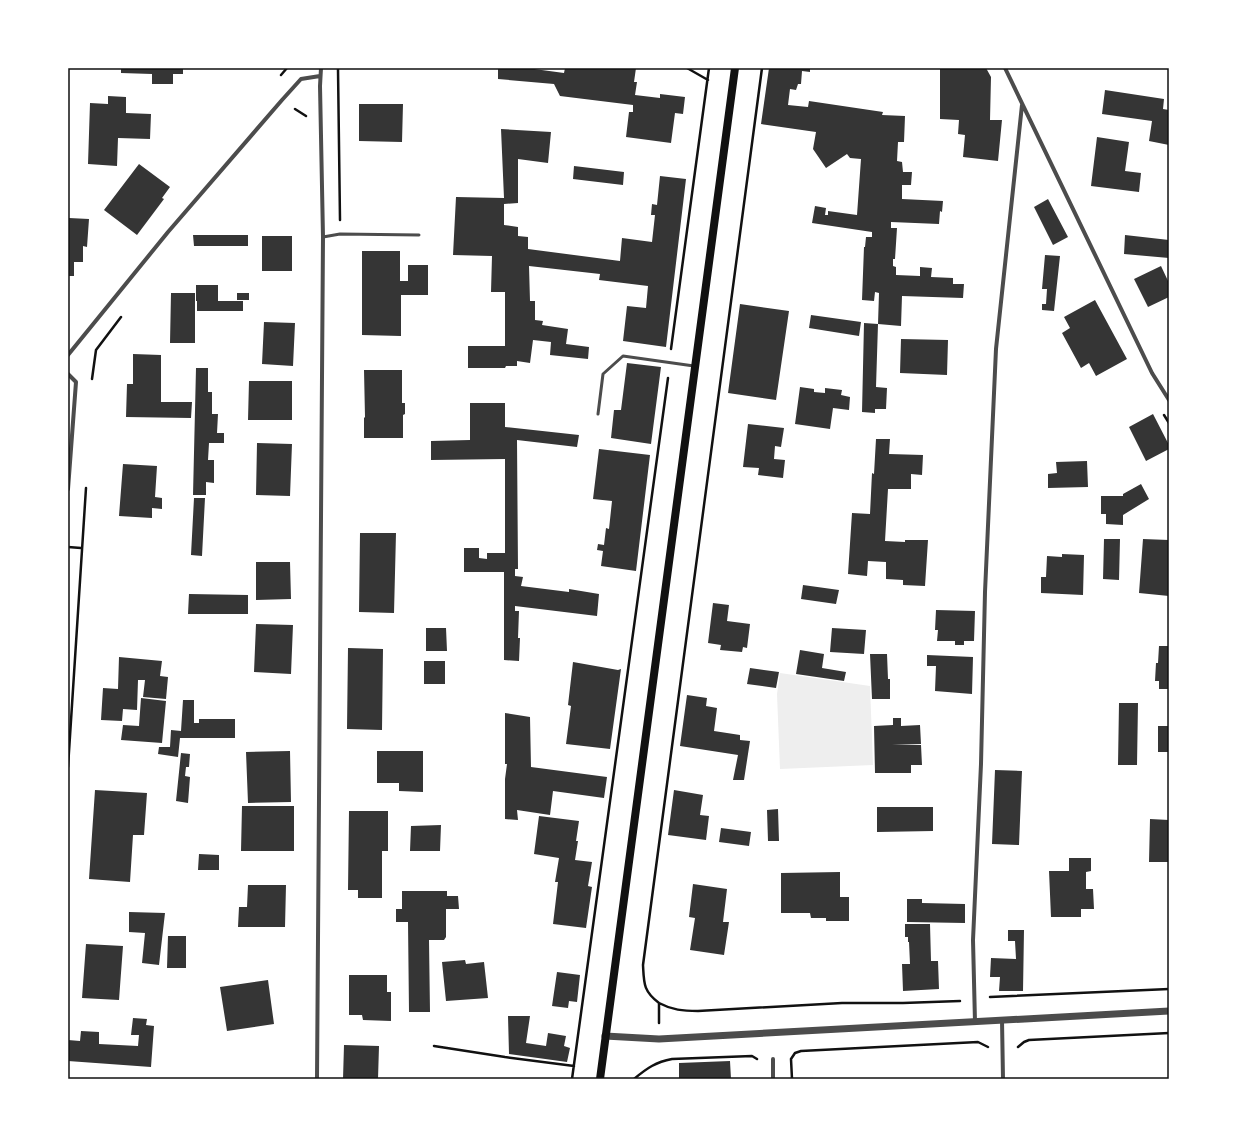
<svg xmlns="http://www.w3.org/2000/svg" width="1237" height="1147" font-family="'Space Grotesk',sans-serif">
	<rect width="100%" height="100%" fill="#fff"/>
	<path fill="#eee" d="M 780,673 L 870,686 L 873,765 L 780,769 L 777,694 Z"/>
	<path fill="#353535" d="M 121,68 L 183,68 L 183,74 L 173,74 L 173,84 L 152,84 L 152,74 L 121,73 Z
		M 498,68 L 527,68 L 564,73 L 565,68 L 636,68 L 634,82 L 637,82 L 635,95 L 660,98 L 660,94 L 685,97 L 683,114 L 675,113 L 671,143 L 626,137 L 629,112 L 633,112 L 633,105 L 560,96 L 554,84 L 498,79 Z
		M 769,68 L 810,68 L 810,72 L 802,71 L 801,84 L 798,84 L 796,90 L 790,89 L 788,105 L 808,107 L 809,101 L 883,112 L 882,115 L 905,116 L 904,142 L 898,142 L 897,161 L 902,162 L 903,172 L 912,172 L 911,185 L 902,185 L 902,199 L 943,201 L 942,212 L 940,211 L 939,224 L 891,222 L 891,228 L 897,228 L 895,259 L 893,259 L 893,266 L 896,267 L 896,275 L 920,276 L 920,267 L 932,268 L 931,277 L 953,278 L 953,284 L 964,284 L 963,298 L 902,296 L 901,326 L 878,324 L 879,293 L 875,292 L 874,301 L 862,300 L 864,247 L 865,247 L 866,237 L 872,237 L 872,232 L 812,223 L 815,206 L 826,208 L 825,215 L 828,215 L 828,211 L 857,215 L 861,159 L 850,158 L 847,154 L 826,168 L 813,149 L 816,132 L 761,124 Z
		M 940,68 L 986,68 L 991,77 L 990,120 L 1002,120 L 998,161 L 963,157 L 965,135 L 958,134 L 959,120 L 940,119 Z
		M 1105,90 L 1164,99 L 1163,109 L 1169,110 L 1169,145 L 1149,141 L 1152,121 L 1102,114 Z
		M 108,96 L 126,97 L 126,113 L 151,114 L 150,139 L 118,138 L 117,166 L 88,164 L 90,103 L 108,104 Z
		M 359,104 L 403,104 L 402,142 L 359,141 Z
		M 501,129 L 551,132 L 548,163 L 518,159 L 518,203 L 504,204 L 504,225 L 518,227 L 518,236 L 528,237 L 528,249 L 620,261 L 622,238 L 652,242 L 655,215 L 651,215 L 652,204 L 657,205 L 660,176 L 686,179 L 666,347 L 623,341 L 627,306 L 646,308 L 648,286 L 599,280 L 600,274 L 529,266 L 530,301 L 535,301 L 535,320 L 543,321 L 542,325 L 568,329 L 566,344 L 589,347 L 588,359 L 550,355 L 551,342 L 533,340 L 530,363 L 517,361 L 517,366 L 506,366 L 505,368 L 468,368 L 468,346 L 505,346 L 505,292 L 491,292 L 492,256 L 453,255 L 456,197 L 504,198 Z
		M 1097,137 L 1129,142 L 1125,171 L 1141,173 L 1139,192 L 1091,186 Z
		M 139,164 L 170,187 L 162,198 L 164,199 L 137,235 L 104,210 Z
		M 574,166 L 624,172 L 623,185 L 573,179 Z
		M 1048,199 L 1068,237 L 1053,245 L 1034,207 Z
		M 69,218 L 89,219 L 87,247 L 83,246 L 83,262 L 74,262 L 74,276 L 68,276 L 68,222 L 69,222 Z
		M 193,235 L 248,235 L 248,246 L 194,246 Z
		M 1125,235 L 1169,240 L 1169,258 L 1124,254 Z
		M 262,236 L 292,236 L 292,271 L 262,271 Z
		M 362,251 L 400,251 L 400,281 L 408,281 L 408,265 L 428,265 L 428,295 L 401,295 L 401,336 L 362,335 Z
		M 1045,255 L 1060,256 L 1054,311 L 1042,310 L 1042,304 L 1046,304 L 1047,289 L 1042,289 Z
		M 1161,266 L 1169,283 L 1169,297 L 1148,307 L 1134,279 Z
		M 196,285 L 218,285 L 218,301 L 196,301 Z
		M 171,293 L 195,293 L 195,343 L 170,343 Z
		M 237,293 L 249,293 L 249,300 L 237,300 Z
		M 1095,300 L 1127,359 L 1096,376 L 1089,363 L 1081,368 L 1062,333 L 1070,328 L 1064,317 Z
		M 197,301 L 243,301 L 243,311 L 197,311 Z
		M 740,304 L 789,311 L 776,400 L 728,393 Z
		M 811,315 L 861,322 L 859,336 L 809,328 Z
		M 264,322 L 295,323 L 293,366 L 262,364 Z
		M 864,323 L 878,324 L 876,387 L 887,388 L 886,409 L 875,409 L 875,413 L 862,412 Z
		M 901,339 L 948,340 L 947,375 L 900,373 Z
		M 133,354 L 161,355 L 161,402 L 192,402 L 191,418 L 126,417 L 127,384 L 133,384 Z
		M 627,363 L 661,367 L 651,444 L 611,438 L 614,410 L 621,410 Z
		M 196,368 L 208,368 L 208,392 L 212,392 L 212,414 L 218,414 L 217,433 L 224,433 L 224,443 L 209,443 L 208,460 L 214,460 L 214,483 L 206,482 L 206,495 L 193,495 Z
		M 364,370 L 402,370 L 402,403 L 405,403 L 405,414 L 403,415 L 403,438 L 364,438 L 364,418 L 365,417 Z
		M 249,381 L 292,381 L 292,420 L 248,420 Z
		M 800,387 L 814,389 L 814,392 L 825,393 L 825,388 L 842,390 L 841,395 L 850,397 L 849,410 L 833,408 L 830,429 L 795,424 Z
		M 470,403 L 505,403 L 505,427 L 579,435 L 577,447 L 517,440 L 518,569 L 515,569 L 515,576 L 523,577 L 521,586 L 569,592 L 569,589 L 599,594 L 597,616 L 515,606 L 515,611 L 519,611 L 518,638 L 520,638 L 519,661 L 504,660 L 504,572 L 464,572 L 464,548 L 479,548 L 479,558 L 487,559 L 487,553 L 505,553 L 505,459 L 431,460 L 431,441 L 470,440 Z
		M 1153,414 L 1169,445 L 1169,449 L 1146,461 L 1129,427 Z
		M 748,424 L 784,428 L 781,447 L 775,446 L 774,459 L 785,460 L 783,478 L 758,475 L 759,468 L 743,467 Z
		M 876,439 L 890,439 L 889,454 L 923,455 L 922,475 L 911,474 L 911,489 L 888,489 L 885,541 L 905,542 L 905,540 L 928,540 L 925,586 L 903,585 L 903,580 L 886,579 L 886,562 L 868,561 L 867,576 L 848,574 L 852,513 L 870,514 L 872,473 L 874,474 Z
		M 257,443 L 292,444 L 290,496 L 256,495 Z
		M 599,449 L 650,455 L 636,571 L 601,566 L 603,551 L 597,550 L 598,544 L 604,545 L 606,528 L 609,529 L 612,501 L 593,499 Z
		M 1087,461 L 1088,487 L 1048,488 L 1048,474 L 1057,473 L 1056,462 Z
		M 123,464 L 157,466 L 155,497 L 162,498 L 162,509 L 152,508 L 152,518 L 119,516 Z
		M 1141,484 L 1149,499 L 1123,515 L 1123,525 L 1106,524 L 1106,514 L 1101,514 L 1101,496 L 1123,496 L 1123,494 Z
		M 194,498 L 205,498 L 202,556 L 191,555 Z
		M 360,533 L 396,533 L 394,613 L 359,612 Z
		M 1104,539 L 1120,539 L 1119,580 L 1103,579 Z
		M 1143,539 L 1169,540 L 1169,596 L 1139,593 Z
		M 1062,554 L 1084,555 L 1083,595 L 1041,593 L 1041,577 L 1046,577 L 1047,556 L 1062,557 Z
		M 256,562 L 290,562 L 291,599 L 256,600 Z
		M 803,585 L 839,590 L 836,604 L 801,599 Z
		M 189,594 L 248,595 L 248,614 L 188,614 Z
		M 713,603 L 729,605 L 727,621 L 750,624 L 747,648 L 743,647 L 742,652 L 720,650 L 721,645 L 708,643 Z
		M 936,610 L 975,611 L 974,641 L 964,641 L 964,645 L 955,645 L 955,641 L 937,641 L 938,630 L 935,630 Z
		M 256,624 L 293,625 L 291,674 L 254,672 Z
		M 426,628 L 446,628 L 447,651 L 426,651 Z
		M 832,628 L 866,630 L 864,654 L 830,652 Z
		M 1159,646 L 1169,646 L 1169,689 L 1159,689 L 1159,681 L 1155,681 L 1156,663 L 1158,663 Z
		M 348,648 L 383,649 L 382,730 L 347,729 Z
		M 800,650 L 824,654 L 822,668 L 846,672 L 844,681 L 796,674 Z
		M 870,654 L 887,654 L 888,679 L 890,679 L 890,699 L 872,699 Z
		M 927,655 L 973,657 L 972,694 L 935,691 L 936,666 L 927,666 Z
		M 119,657 L 162,661 L 160,676 L 168,677 L 166,699 L 143,697 L 145,680 L 138,680 L 137,710 L 123,709 L 122,721 L 101,720 L 103,688 L 118,689 Z
		M 424,661 L 445,661 L 445,684 L 424,684 Z
		M 573,662 L 618,670 L 621,669 L 610,749 L 566,744 L 571,706 L 568,705 Z
		M 750,668 L 779,672 L 776,688 L 747,684 Z
		M 687,695 L 707,698 L 706,706 L 717,708 L 714,731 L 740,735 L 740,740 L 750,741 L 744,780 L 733,780 L 738,755 L 680,746 Z
		M 141,698 L 166,701 L 162,743 L 121,740 L 123,725 L 139,726 Z
		M 183,700 L 194,700 L 194,723 L 199,723 L 199,719 L 235,719 L 235,738 L 180,738 L 178,757 L 158,754 L 159,747 L 170,747 L 171,730 L 181,731 Z
		M 1119,703 L 1138,703 L 1137,765 L 1118,765 Z
		M 505,713 L 530,717 L 531,767 L 607,777 L 604,798 L 553,791 L 550,815 L 517,810 L 518,820 L 505,819 L 505,779 L 507,764 L 505,764 Z
		M 893,718 L 901,718 L 901,726 L 920,725 L 921,744 L 892,745 L 921,745 L 922,765 L 911,765 L 911,773 L 875,773 L 874,726 L 893,725 Z
		M 1158,726 L 1169,726 L 1169,752 L 1158,752 Z
		M 290,751 L 291,802 L 248,803 L 246,752 Z
		M 377,751 L 423,751 L 423,792 L 399,791 L 399,783 L 377,783 Z
		M 181,753 L 190,754 L 189,767 L 186,767 L 185,776 L 190,777 L 188,803 L 176,801 Z
		M 995,770 L 1022,771 L 1019,845 L 992,844 Z
		M 95,790 L 147,793 L 144,835 L 133,835 L 130,882 L 89,879 Z
		M 674,790 L 703,795 L 700,815 L 709,816 L 706,840 L 668,835 Z
		M 242,806 L 294,806 L 294,851 L 241,851 Z
		M 877,807 L 933,807 L 933,831 L 877,832 Z
		M 778,809 L 779,841 L 768,841 L 767,810 Z
		M 349,811 L 388,811 L 388,851 L 382,851 L 382,898 L 358,898 L 358,890 L 348,890 Z
		M 539,816 L 579,821 L 576,841 L 578,841 L 575,860 L 592,862 L 588,886 L 592,887 L 586,928 L 553,924 L 558,882 L 555,882 L 559,858 L 534,854 Z
		M 1150,819 L 1169,820 L 1169,862 L 1149,862 Z
		M 441,825 L 440,851 L 410,851 L 411,826 Z
		M 721,828 L 751,832 L 749,846 L 719,842 Z
		M 199,854 L 219,855 L 219,870 L 198,870 Z
		M 1069,858 L 1091,858 L 1091,871 L 1086,872 L 1086,889 L 1093,889 L 1094,909 L 1081,909 L 1081,917 L 1051,917 L 1049,871 L 1069,871 Z
		M 840,872 L 840,897 L 849,897 L 849,921 L 826,921 L 826,918 L 811,918 L 810,913 L 781,913 L 781,873 Z
		M 693,884 L 727,889 L 723,922 L 729,922 L 724,955 L 690,950 L 695,918 L 689,917 Z
		M 248,885 L 286,885 L 285,927 L 238,927 L 239,907 L 247,907 Z
		M 402,891 L 447,891 L 447,896 L 458,896 L 459,909 L 446,909 L 446,937 L 444,940 L 429,940 L 430,1012 L 409,1012 L 408,922 L 396,922 L 396,909 L 402,909 Z
		M 907,899 L 922,899 L 922,903 L 965,904 L 965,923 L 907,922 Z
		M 129,912 L 165,913 L 159,965 L 142,963 L 145,933 L 129,932 Z
		M 905,924 L 930,924 L 931,961 L 938,961 L 939,989 L 903,991 L 902,964 L 910,964 L 909,942 L 908,942 L 908,937 L 905,937 Z
		M 1008,930 L 1024,930 L 1023,991 L 999,991 L 1000,977 L 990,977 L 991,958 L 1016,959 L 1015,941 L 1008,941 Z
		M 168,936 L 186,936 L 186,968 L 167,968 Z
		M 86,944 L 123,946 L 119,1000 L 82,998 Z
		M 465,960 L 466,964 L 484,962 L 488,998 L 446,1001 L 442,962 Z
		M 557,972 L 580,975 L 577,1002 L 569,1001 L 568,1008 L 552,1006 Z
		M 349,975 L 387,975 L 387,992 L 391,992 L 391,1021 L 363,1020 L 362,1015 L 349,1015 Z
		M 268,980 L 274,1024 L 227,1031 L 220,987 Z
		M 508,1016 L 530,1016 L 526,1043 L 546,1046 L 548,1033 L 566,1036 L 564,1046 L 570,1048 L 567,1062 L 509,1054 Z
		M 133,1018 L 147,1019 L 146,1025 L 154,1026 L 151,1067 L 68,1061 L 68,1040 L 80,1041 L 81,1031 L 99,1032 L 99,1044 L 138,1046 L 139,1035 L 131,1035 Z
		M 344,1045 L 379,1046 L 378,1079 L 343,1079 Z
		M 730,1061 L 731,1079 L 679,1079 L 679,1063 Z"/>
	<g fill="none" stroke-linecap="round" stroke-linejoin="round">
		<path stroke="#111" stroke-width="2.5" d="M 687,68 L 708,80
			M 338,69 L 340,220
			M 281,75 L 287,68
			M 295,109 L 306,116
			M 671,349 L 709,68
			M 92,379 L 96,350 L 121,317
			M 1164,415 L 1169,423
			M 68,547 L 81,548
			M 68,767 L 86,488
			M 990,997 L 1169,989
			M 659,1003 C 672,1010 683,1011 698,1011 L 842,1003 L 903,1003 L 960,1001
			M 659,1023 L 659,1003 C 643,991 644,983 643,965 L 762,68
			M 434,1046 L 505,1057 L 574,1066
			M 1018,1047 L 1024,1042 L 1029,1040 L 1169,1033
			M 572,1079 L 668,378
			M 634,1079 C 647,1068 656,1062 672,1059 L 752,1056 L 757,1059
			M 792,1079 L 791,1059 L 795,1053 L 801,1051 L 978,1042 L 988,1047"/>
		<path stroke="#4c4c4c" stroke-width="3" d="M 323,237 L 340,234 L 419,235
			M 598,414 L 603,374 L 623,356 L 694,366"/>
		<path stroke="#4c4c4c" stroke-width="4" d="M 1005,68 L 1152,373 L 1169,400
			M 68,355 L 168,232 L 282,100 L 301,79 L 320,76
			M 68,374 L 76,382 L 68,489
			M 1002,1020 L 1003,1079
			M 975,1022 L 973,940 L 981,764 L 985,592 L 996,349 L 1022,105
			M 773,1059 L 773,1079
			M 317,1079 L 323,237 L 320,86 L 321,68"/>
		<path stroke="#4c4c4c" stroke-width="7" d="M 605,1036 L 659,1039 L 1169,1011"/>
		<path stroke="#111" stroke-width="8" d="M 600,1079 L 735,68"/>
	</g>
	<rect width="1237" height="1147" fill="none" stroke="#ffffff" stroke-width="138"/>
	<rect x="69" y="69" width="1099" height="1009" fill="none" stroke="#111" stroke-width="1.5"/>
</svg>
